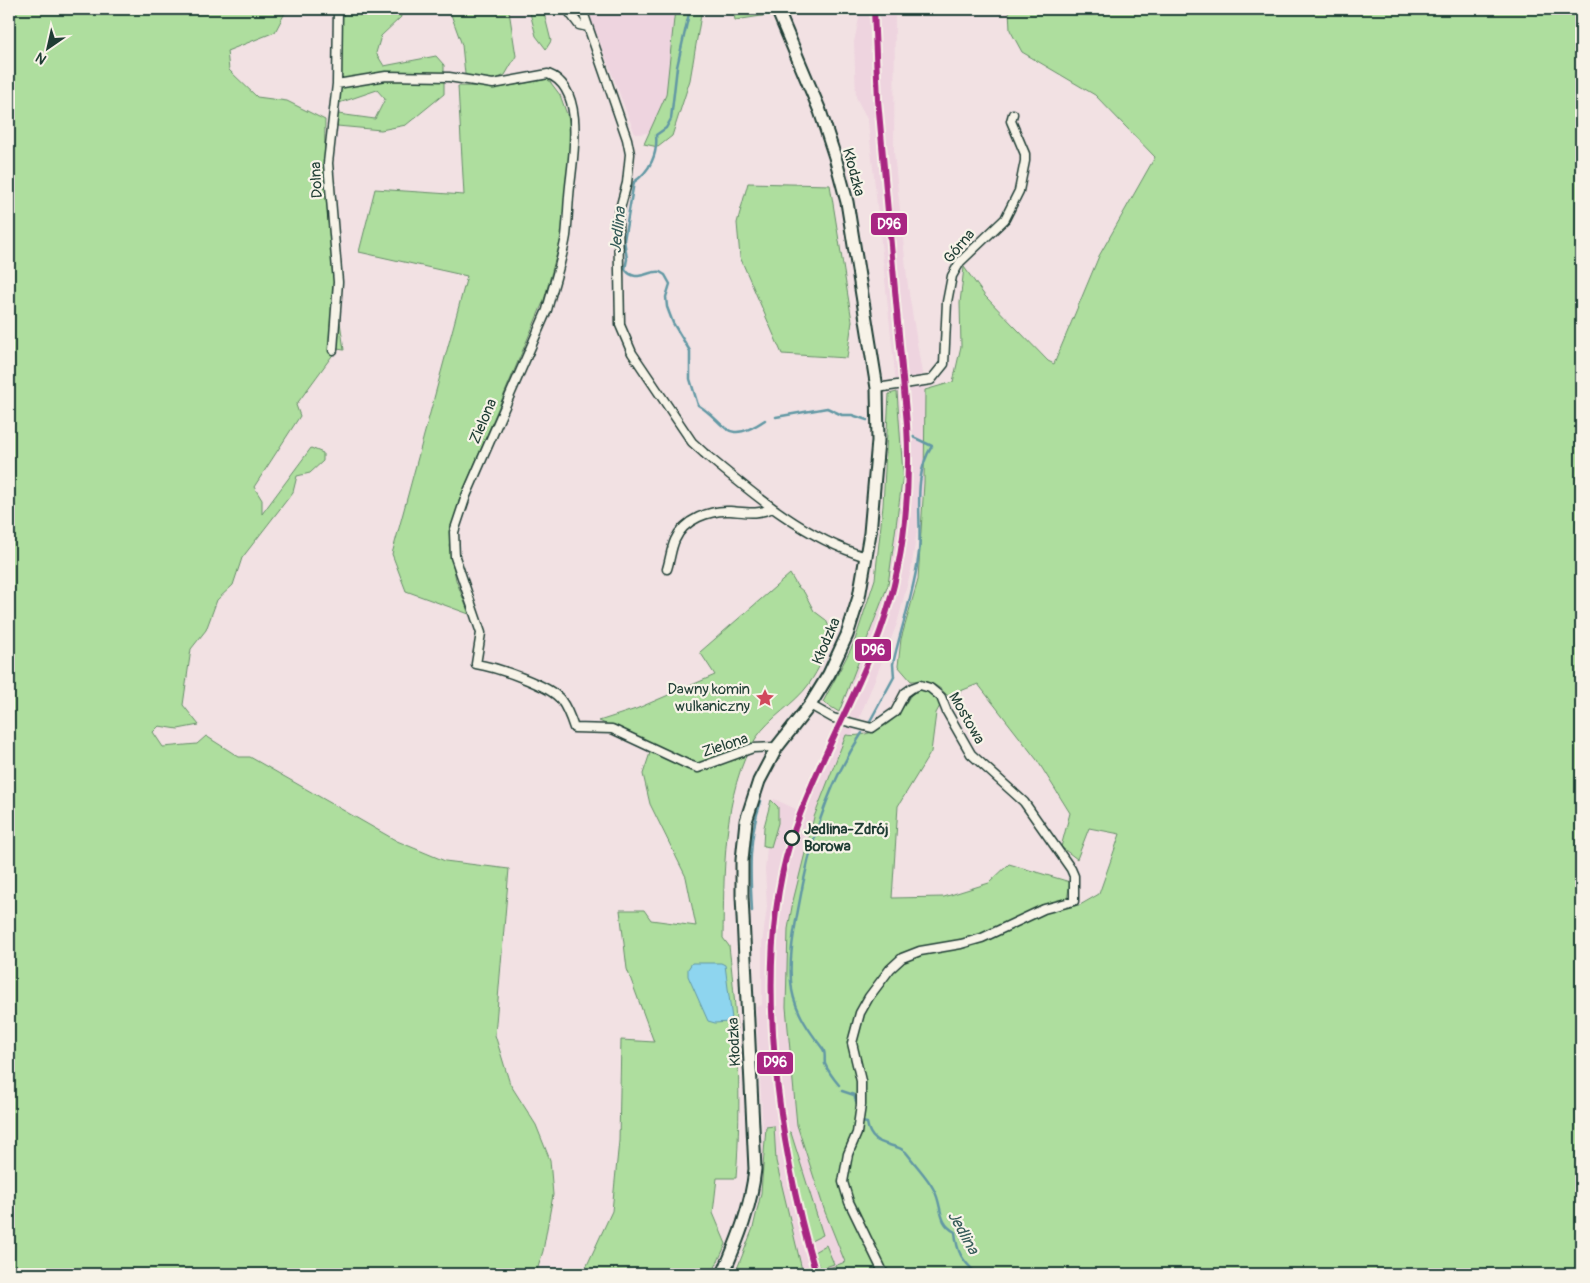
<svg xmlns="http://www.w3.org/2000/svg" width="1590" height="1283" font-family="Pangolin,sans-serif">
	<rect width="100%" height="100%" fill="#f2e1e3"/>
	<filter id="ink" filterUnits="userSpaceOnUse"><feTurbulence type="fractalNoise" baseFrequency=".02" numOctaves="2"/><feDisplacementMap in="SourceGraphic" scale="10" xChannelSelector="R" yChannelSelector="G"/><feConvolveMatrix kernelMatrix="1 2 1 2 8 2 1 2 1" color-interpolation-filters="sRGB"/></filter>
	<g filter="url(#ink)">
		<path fill="#eed4df" d="M 587,9 L 681,9 L 662,122 L 652,133 L 635,134 Z
			M 861,9 L 895,9 L 894,153 L 908,287 L 925,392 L 925,432 L 924,483 L 911,570 L 897,624 L 859,719 L 839,712 L 888,585 L 903,475 L 897,392 L 868,121 L 856,97 L 854,42 Z
			M 835,722 L 854,729 L 843,757 L 871,1274 L 782,1274 L 760,1217 L 763,1131 L 756,1007 L 762,1005 L 762,944 L 767,907 L 765,870 L 769,823 L 774,799 L 798,810 Z"/>
		<path fill="#aede9e" stroke="#668e69" d="M 9,9 L 287,9 L 275,32 L 227,51 L 229,70 L 257,97 L 287,101 L 325,120 C 323,197 333,274 344,350 L 337,349 L 296,405 L 300,416 L 254,487 L 262,500 L 262,514 L 311,448 L 323,453 L 323,461 L 310,473 L 297,476 L 293,492 L 242,558 L 233,585 L 217,600 L 206,630 L 191,649 L 183,705 L 199,725 L 178,729 L 159,726 L 153,732 L 163,747 L 197,744 L 206,736 L 239,757 L 250,757 L 397,841 L 445,861 L 509,869 L 495,1035 L 510,1084 L 536,1125 L 550,1160 L 553,1195 L 543,1251 L 536,1274 L 9,1274 Z
			M 343,9 L 399,9 L 401,17 L 381,36 L 376,53 L 384,66 L 436,56 L 444,65 L 444,94 L 406,125 L 381,130 L 337,126 L 338,114 L 375,119 L 385,99 L 377,90 L 339,103 L 337,93 Z
			M 449,9 L 516,9 L 509,11 L 516,56 L 505,75 L 491,81 L 476,81 L 465,74 L 462,45 Z
			M 529,9 L 543,9 L 551,41 L 546,49 L 536,36 Z
			M 675,9 L 702,9 L 690,80 L 672,136 L 658,147 L 644,144 L 666,95 Z
			M 745,9 L 765,9 L 768,15 L 735,20 L 734,14 Z
			M 1009,9 L 1581,9 L 1581,1274 L 1336,1274 L 1322,1269 L 1306,1274 L 814,1274 L 845,1262 L 825,1212 L 797,1125 L 786,1007 L 788,929 L 793,901 L 814,817 L 846,735 C 866,738 890,727 901,710 C 908,701 911,692 920,685 L 941,697 L 941,704 L 936,713 L 931,752 L 898,806 L 892,898 L 944,897 L 989,883 L 1009,864 L 1070,882 L 1066,906 L 1080,905 L 1099,894 L 1120,834 L 1089,828 L 1077,859 L 1061,847 L 1070,813 L 1037,760 L 978,684 L 948,696 C 937,684 928,680 911,681 L 898,666 L 901,639 L 918,580 L 924,483 L 925,390 L 953,382 L 961,346 L 960,303 L 964,267 L 985,296 L 1048,361 L 1054,364 L 1099,256 L 1155,157 L 1095,95 L 1022,52 L 1010,30 Z
			M 548,79 L 560,95 L 569,120 L 570,148 L 562,235 L 544,300 L 459,501 L 449,545 L 456,580 L 469,614 L 406,591 L 392,554 L 467,276 L 359,252 L 375,189 L 464,195 L 458,86 L 503,87 Z
			M 748,183 L 830,185 L 852,321 L 847,358 L 782,354 L 740,257 L 737,223 Z
			M 897,392 L 903,474 L 888,585 L 839,712 L 823,702 L 854,643 L 875,579 L 883,506 L 889,394 Z
			M 790,574 L 797,586 L 804,592 L 814,611 L 826,620 L 833,636 C 826,653 819,669 809,684 C 795,704 770,717 756,738 C 722,789 724,878 723,938 L 729,946 C 738,1023 742,1100 736,1178 L 717,1178 L 713,1213 L 726,1244 L 712,1274 L 583,1274 L 612,1211 L 619,1141 L 621,1040 L 654,1042 L 627,969 L 620,910 L 644,910 L 651,920 L 696,926 L 686,877 L 650,804 L 643,774 L 653,744 L 599,721 L 636,709 L 715,675 L 700,652 Z
			M 771,800 L 778,807 L 778,823 L 771,847 L 763,846 L 764,827 Z
			M 774,1126 L 776,1161 L 803,1274 L 735,1274 L 753,1228 L 761,1193 L 766,1127 Z
			M 788,1131 L 791,1133 L 823,1235 L 811,1241 L 797,1189 Z
			M 826,1245 L 834,1264 L 820,1269 L 814,1252 Z"/>
		<path fill="#8ed5ef" stroke="#6298a4" d="M 692,963 L 721,963 L 725,965 L 732,1019 L 729,1022 L 715,1023 L 708,1021 L 688,976 L 688,969 Z"/>
		<g fill="none" stroke-linecap="round" stroke-linejoin="round">
			<path stroke="#6298a4" stroke-width="2.5" d="M 690,9 L 677,67 L 671,119 L 666,128 L 656,135 C 658,154 650,171 634,182 L 624,240 L 627,259 L 625,269 C 635,284 648,270 660,272 L 665,275 L 670,284 L 666,297 L 667,307 L 673,323 L 690,351 L 690,379 L 698,405 C 727,423 725,447 765,420
				M 776,417 L 827,408 L 842,415 L 852,415 L 867,420
				M 870,721 L 894,677 L 893,664 C 901,627 915,590 919,552 C 922,518 912,476 932,446 L 913,437
				M 752,911 C 750,874 748,837 761,801
				M 839,1085 C 833,1078 829,1073 825,1064 C 824,1060 826,1053 823,1049 C 810,1032 796,1013 792,990 C 788,964 793,936 798,910 C 809,847 826,787 862,733
				M 842,1091 L 854,1095 L 857,1104
				M 863,1119 L 862,1122 L 867,1123 C 872,1152 898,1139 909,1156 C 917,1167 928,1178 934,1190 C 943,1206 937,1223 955,1232 C 957,1253 962,1260 977,1274"/>
			<g stroke="#1f3d34" stroke-width="11">
				<path id="street" d="M 567,9 L 579,25 L 588,27
					M 582,9 L 627,139 L 630,154 L 627,183 L 618,216 L 620,325 L 632,353 L 692,442 L 704,453 C 753,494 804,538 866,557
					M 337,84 L 386,76 L 449,77 L 493,84 L 548,74 C 586,88 573,157 570,186 C 568,203 568,219 566,236 C 562,261 553,286 547,310 L 466,496 L 454,532 L 455,557 L 481,633 L 476,664 C 495,667 550,685 561,700 C 567,708 571,719 574,728 L 612,729 L 689,765 L 698,768 L 753,748 L 777,747
					M 333,350 L 338,282 L 328,163 L 337,84 L 338,9
					M 877,388 L 931,380 L 944,364 L 947,302 L 952,276 L 960,262 L 1005,219 L 1019,191 L 1025,161 L 1025,154 L 1011,121 L 1013,114
					M 667,569 C 670,560 671,549 675,540 C 684,519 710,510 730,511 C 745,512 759,515 772,508
					M 810,705 L 833,718 L 872,728 L 895,712 L 905,693 L 912,688 L 920,685 L 930,688 L 941,697 L 947,712 L 971,754 L 1024,802 L 1071,869 L 1074,876 L 1074,901 L 1044,909 L 982,938 L 961,944 L 920,951 L 902,958 L 890,969 L 869,997 L 860,1013 L 852,1043 L 861,1081 L 861,1105 L 857,1133 L 848,1154 L 843,1182 L 849,1202 L 884,1274"/>
			</g>
			<g stroke="#1f3d34" stroke-width="15">
				<path id="secondary" d="M 723,1274 C 738,1239 751,1208 755,1169 L 742,896 L 742,860 L 746,821 L 759,781 L 777,747 L 810,705 L 829,674 L 847,635 L 859,597 L 870,533 L 878,441 L 877,388 L 847,202 L 835,157 L 820,111 L 777,9"/>
			</g>
			<use href="#street" stroke="#f7f3e8" stroke-width="8"/>
			<use href="#secondary" stroke="#f7f3e8" stroke-width="11"/>
			<g stroke="#f7f3e8" stroke-width="10">
				<path id="rail-1" d="M 816,1274 C 779,1149 752,970 790,843 C 813,770 853,704 880,632 C 904,565 911,495 907,424 L 878,100 L 874,9"/>
			</g>
			<use href="#rail-1" stroke="#a82682" stroke-width="6"/>
		</g>
	</g>
	<defs>
		<g id="sight-bare" transform="scale(1.5)"><path d="M0-6L1.8-2.2L6-1.7L2.9 1.2L3.7 5.4L0 3.3L-3.7 5.4L-2.9 1.2L-6-1.7L-1.8-2.2Z" fill="#d1495b" stroke="#f7f3e8" stroke-width="2.5" paint-order="stroke"/></g>
	</defs>
	<g fill-rule="evenodd">
		<use href="#sight-bare" x="765" y="698"/>
	</g>
	<circle fill="#f7f3e8" stroke="#1f3d34" stroke-width="2.5" cx="792" cy="838" r="7"/>
	<g text-anchor="middle" stroke-width="4.5" stroke-linejoin="round" paint-order="stroke">
		<g font-size="15" fill="#1f3d34" stroke="#f7f3e8">
			<text transform="translate(854 172) rotate(75)" y="5">Kłodzka</text>
			<text transform="translate(316 180) rotate(-93)" y="5">Dolna</text>
			<text transform="translate(959 246) rotate(-50)" y="5">Górna</text>
			<text transform="translate(483 421) rotate(-67)" y="5">Zielona</text>
			<text transform="translate(826 641) rotate(-67)" y="5">Kłodzka</text>
			<text transform="translate(967 718) rotate(60)" y="5">Mostowa</text>
			<text transform="translate(725 745) rotate(-18)" y="5">Zielona</text>
			<text transform="translate(734 1042) rotate(-93)" y="5">Kłodzka</text>
		</g>
		<g font-size="15" fill="#1f3d34" stroke="#f7f3e8" text-anchor="end">
			<text x="750" y="694">Dawny komin<tspan x="750" dy="17">wulkaniczny</tspan></text>
		</g>
		<g font-size="15" font-weight="bold" fill="#1f3d34" stroke="#f7f3e8" text-anchor="start">
			<text x="804" y="834">Jedlina-Zdrój<tspan x="804" dy="17">Borowa</tspan></text>
		</g>
		<g font-size="16" font-style="italic" fill="#355b59" stroke="#f7f3e8">
			<text transform="translate(617 230) rotate(-84)" y="6">Jedlina</text>
			<text transform="translate(964 1232) rotate(61)" y="6">Jedlina</text>
		</g>
	</g>
	<g stroke="#f7f3e8" stroke-width="2">
		<rect x="870" y="212" width="38" height="24" rx="5" fill="#a82682"/>
		<rect x="854" y="638" width="38" height="24" rx="5" fill="#a82682"/>
		<rect x="756" y="1051" width="38" height="24" rx="5" fill="#a82682"/>
	</g>
	<g font-size="14" text-anchor="middle" font-weight="bold" fill="#fff">
		<text x="889" y="229">D96</text>
		<text x="873" y="655">D96</text>
		<text x="775" y="1067">D96</text>
	</g>
	<rect width="1590" height="1283" fill="none" stroke="#f7f3e8" stroke-width="30"/>
	<rect x="15" y="15" width="1560" height="1253" fill="none" stroke="#1f3d34" stroke-width="2" filter="url(#ink)"/>
	<g transform="translate(48 48) rotate(214)" stroke="#f7f3e8" stroke-width="4" paint-order="stroke">
	<path d="M0-4L9 19L0 12L-9 19Z" fill="#1f3d34"/>
	<text y="-8" font-size="14" font-weight="bold" text-anchor="middle" fill="#1f3d34">N</text>
	</g>
</svg>
